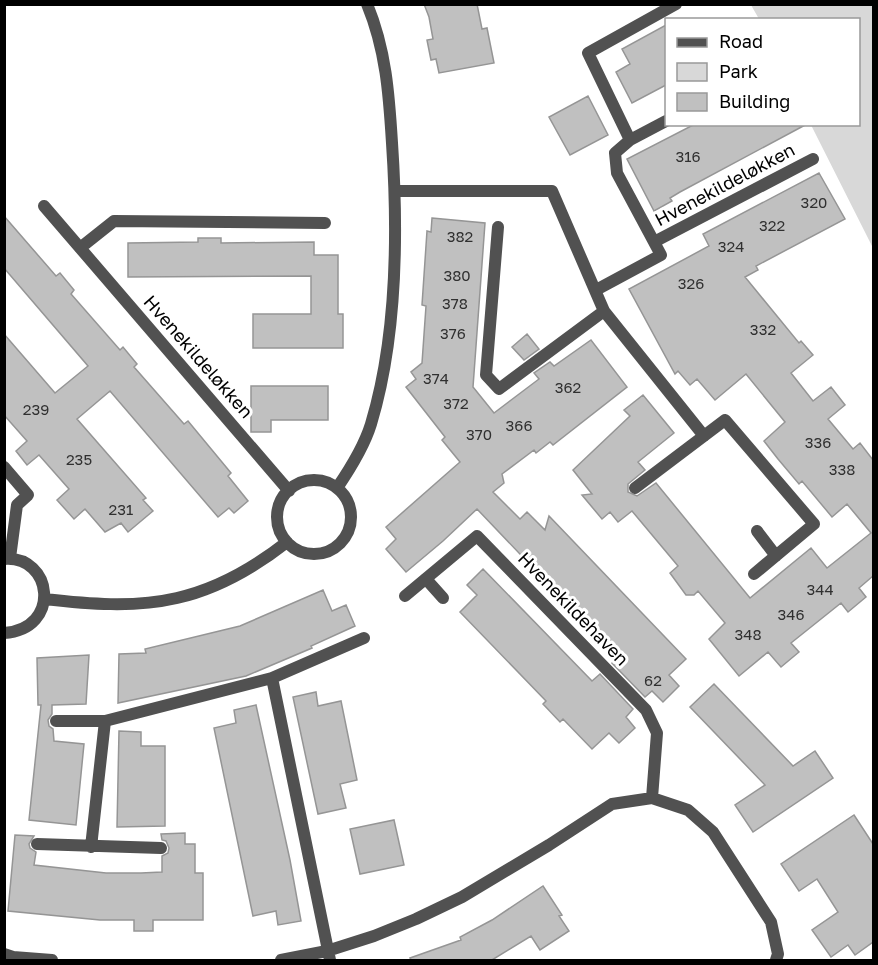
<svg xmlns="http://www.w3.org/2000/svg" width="878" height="965" font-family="'Golos Text',sans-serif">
	<rect width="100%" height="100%" fill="#fff"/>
	<path fill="#d8d8d8" d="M 751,5 L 871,5 L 874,9 L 873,248 L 811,125 L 858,124 L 858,20 L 759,19 Z"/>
	<path fill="#c0c0c0" stroke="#959595" stroke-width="1.5" d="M 424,4 L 477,4 L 482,29 L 487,28 L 494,63 L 439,73 L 436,59 L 431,60 L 427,40 L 433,39 L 429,17 Z
		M 666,25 L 666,85 L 632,103 L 616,72 L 630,64 L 622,49 Z
		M 588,96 L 608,135 L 570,155 L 549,117 Z
		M 695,124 L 807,124 L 680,192 L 670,198 L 672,201 L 654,211 L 627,159 Z
		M 819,173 L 845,219 L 756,266 L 758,270 L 745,277 L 799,343 L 801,341 L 813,355 L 791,373 L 813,401 L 831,387 L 845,405 L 828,419 L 853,449 L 860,443 L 873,460 L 873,576 L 859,588 L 866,597 L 848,612 L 841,603 L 791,643 L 799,652 L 781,667 L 768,652 L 739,676 L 709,639 L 725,623 L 698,591 L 694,595 L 686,595 L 670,573 L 678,566 L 632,511 L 618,522 L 610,512 L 602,519 L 582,495 L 592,494 L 573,470 L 630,416 L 624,410 L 643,395 L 674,433 L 638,462 L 645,470 L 628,484 L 628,492 L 637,496 L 656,483 L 750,598 L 811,548 L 827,568 L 871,533 L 847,504 L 832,517 L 802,481 L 799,484 L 778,459 L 764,441 L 785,422 L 746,374 L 715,400 L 697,379 L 690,385 L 678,371 L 675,374 L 629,289 L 709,246 L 703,234 Z
		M 4,216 L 56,276 L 60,273 L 74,290 L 71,294 L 120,350 L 123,347 L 137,364 L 134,367 L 184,424 L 188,421 L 231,473 L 228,476 L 248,501 L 234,513 L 229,508 L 218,517 L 110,391 L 77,419 L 146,498 L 143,500 L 153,511 L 128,532 L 121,523 L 105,532 L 85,509 L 74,519 L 57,500 L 69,489 L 39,455 L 27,465 L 16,451 L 27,441 L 4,415 L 4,334 L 55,393 L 88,366 L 4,268 Z
		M 432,218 L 485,223 L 473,387 L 494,413 L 539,379 L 534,373 L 550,362 L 554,366 L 591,340 L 627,387 L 553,445 L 550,442 L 536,453 L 534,450 L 502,474 L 504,483 L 493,492 L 520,519 L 527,512 L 545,530 L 549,516 L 686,659 L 669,675 L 679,686 L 663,702 L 652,691 L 645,697 L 612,663 L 619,658 L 477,509 L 443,541 L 406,572 L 386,549 L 396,539 L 386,527 L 460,462 L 442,440 L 445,437 L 406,387 L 416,379 L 411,372 L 422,363 L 426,306 L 422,305 L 427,231 L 431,232 Z
		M 198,238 L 221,238 L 221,243 L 314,242 L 314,255 L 338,255 L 338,314 L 343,314 L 343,348 L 253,348 L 253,314 L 311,314 L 311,276 L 128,277 L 128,243 L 198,242 Z
		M 527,334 L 539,349 L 524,360 L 512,347 Z
		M 251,386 L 328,386 L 328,420 L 271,420 L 271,432 L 251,432 Z
		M 483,569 L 592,681 L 600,674 L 633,709 L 626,717 L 635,728 L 619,743 L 609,733 L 592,749 L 563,719 L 560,722 L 543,704 L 546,701 L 460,612 L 477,595 L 467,585 Z
		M 323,590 L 332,611 L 346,605 L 355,626 L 311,646 L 312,648 L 246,676 L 118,703 L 119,654 L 146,653 L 145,649 L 240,626 Z
		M 89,655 L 86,704 L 52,705 L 52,714 L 48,720 L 49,726 L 53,729 L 54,741 L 84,744 L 76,825 L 29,820 L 41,705 L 38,705 L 37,658 Z
		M 714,684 L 793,766 L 815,751 L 833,778 L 753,832 L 735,805 L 765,785 L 690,707 Z
		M 316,692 L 318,706 L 341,701 L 357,780 L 340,784 L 346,808 L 318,814 L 293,697 Z
		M 256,705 L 290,860 L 301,921 L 278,925 L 276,911 L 253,916 L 214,728 L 236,723 L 234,710 Z
		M 119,731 L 141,732 L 141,746 L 165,746 L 165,826 L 117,827 Z
		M 854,815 L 873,844 L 873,942 L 855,955 L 848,945 L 831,957 L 812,930 L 838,912 L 817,879 L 799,891 L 781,864 Z
		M 394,820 L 404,865 L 360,874 L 350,829 Z
		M 185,833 L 185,844 L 195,844 L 195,873 L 203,873 L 203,920 L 153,920 L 153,931 L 134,931 L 134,920 L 100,920 L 8,911 L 15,835 L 34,836 L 29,844 L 30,848 L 36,852 L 34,865 L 106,873 L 141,873 L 162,872 L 162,856 L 168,853 L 169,848 L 166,841 L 162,840 L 161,834 Z
		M 543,886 L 562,915 L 559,916 L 569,931 L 540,950 L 531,936 L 492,960 L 411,960 L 410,958 L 461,940 L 460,937 L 492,920 Z"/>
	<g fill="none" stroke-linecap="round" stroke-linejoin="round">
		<path stroke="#515151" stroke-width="12" d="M 426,579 L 443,598"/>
		<path stroke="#515151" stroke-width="12" d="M 630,140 L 588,53 L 676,4
			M 395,191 L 552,191 L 604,311 L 704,436
			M 44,206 L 289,491
			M 498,227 L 486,375 L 499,389 L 604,311
			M 654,242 L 813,159
			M 80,248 L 114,221 L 325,223
			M 596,290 L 661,255 L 617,173 L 615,153 L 630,140 L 666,121
			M 4,467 L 28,495 L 17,505 L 10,558
			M277 517a37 37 0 1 1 74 0a37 37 0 1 1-74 0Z
			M 337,488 C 350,469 364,447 371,424 C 397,338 398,232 392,143 C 389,94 386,50 367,4
			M 635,488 L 725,420 L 814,524 L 754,574
			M 757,531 L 776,556
			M 4,559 C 53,555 62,629 4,633
			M 405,596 L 477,536 L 646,710 L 657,733 L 652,798
			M 44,599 C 88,604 134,608 177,598 C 217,589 255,567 287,542
			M 272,678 L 330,960
			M 56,721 L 105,721 L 272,678 L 364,638
			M 37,844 L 161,848
			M 91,847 L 105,721
			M 4,954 L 13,957 L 52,960
			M 281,960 L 327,951 L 374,936 L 416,919 L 462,897 L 549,845 L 612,804 L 652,798 L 688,810 L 713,832 L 771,922 L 778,954 L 776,960"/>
	</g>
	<g text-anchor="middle" stroke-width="6" stroke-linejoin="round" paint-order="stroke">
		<g font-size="15" fill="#303030">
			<text x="688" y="162">316</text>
			<text x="814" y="208">320</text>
			<text x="772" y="231">322</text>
			<text x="460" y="242">382</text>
			<text x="731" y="252">324</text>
			<text x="457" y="281">380</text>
			<text x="691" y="289">326</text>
			<text x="455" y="309">378</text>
			<text x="763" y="335">332</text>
			<text x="453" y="339">376</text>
			<text x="436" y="384">374</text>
			<text x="568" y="393">362</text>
			<text x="456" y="409">372</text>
			<text x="36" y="415">239</text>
			<text x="519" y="431">366</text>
			<text x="479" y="440">370</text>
			<text x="818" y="448">336</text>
			<text x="79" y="465">235</text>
			<text x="842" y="475">338</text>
			<text x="121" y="515">231</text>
			<text x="820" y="595">344</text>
			<text x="791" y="620">346</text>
			<text x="748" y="640">348</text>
			<text x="653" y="686">62</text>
		</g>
		<g font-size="18" fill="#000" stroke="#fff">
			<text transform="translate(725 185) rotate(-28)" y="6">Hvenekildeløkken</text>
			<text transform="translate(198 357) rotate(49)" y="6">Hvenekildeløkken</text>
			<text transform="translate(573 609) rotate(46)" y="6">Hvenekildehaven</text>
		</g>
	</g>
	<rect width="878" height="965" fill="none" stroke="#000000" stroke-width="12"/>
	<rect x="665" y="18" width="195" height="108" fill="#ffffff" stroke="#999999" stroke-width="1.5"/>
	<rect x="677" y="38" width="30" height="9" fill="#515151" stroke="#999999" stroke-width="1.5"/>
	<text x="719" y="48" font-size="18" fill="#000000">Road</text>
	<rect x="677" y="63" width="30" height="18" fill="#d8d8d8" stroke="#999999" stroke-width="1.5"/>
	<text x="719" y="78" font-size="18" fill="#000000">Park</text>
	<rect x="677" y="93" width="30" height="18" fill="#c0c0c0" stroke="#999999" stroke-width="1.5"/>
	<text x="719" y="108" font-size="18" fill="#000000">Building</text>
</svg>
